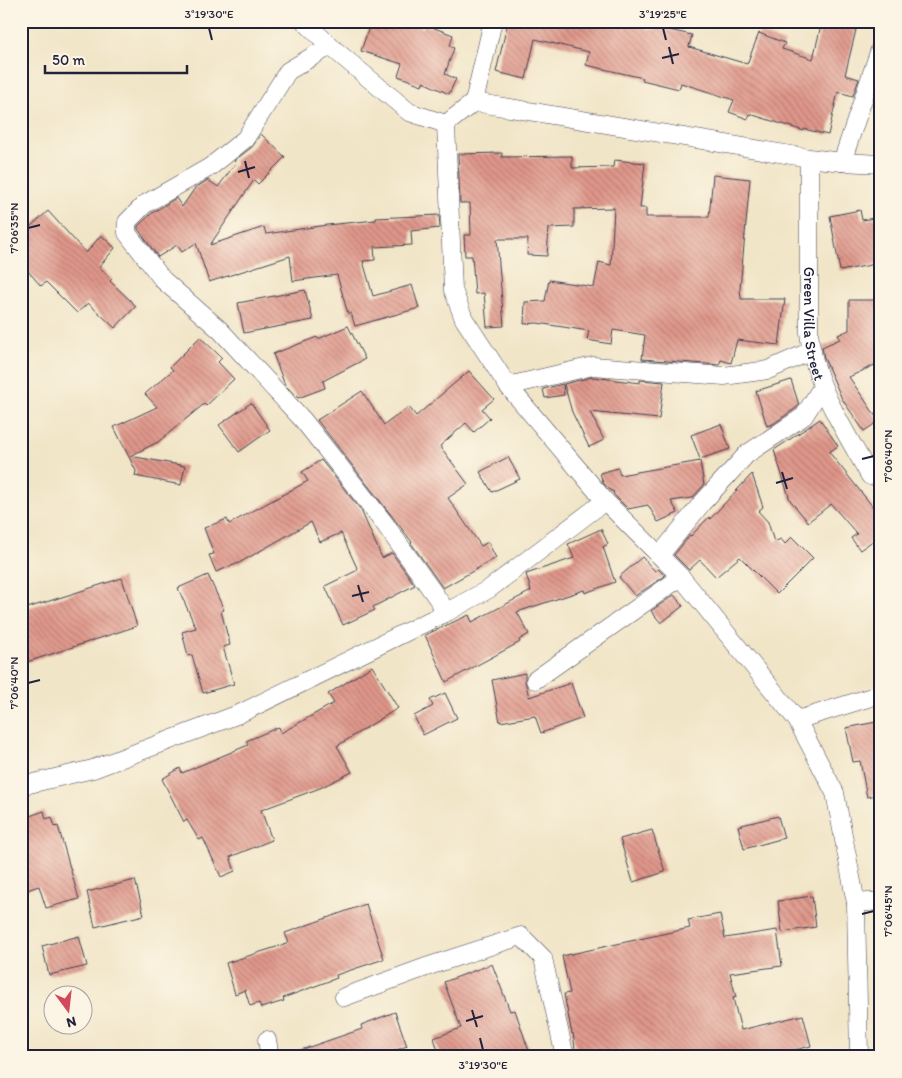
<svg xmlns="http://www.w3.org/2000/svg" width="902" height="1078" font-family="Itim,sans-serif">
	<defs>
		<pattern id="building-back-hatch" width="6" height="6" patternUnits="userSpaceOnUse" patternTransform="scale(1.25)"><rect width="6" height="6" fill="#e0978a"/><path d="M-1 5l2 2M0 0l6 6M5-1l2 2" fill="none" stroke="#b57b72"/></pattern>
	</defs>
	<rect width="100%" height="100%" fill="#fcf5e5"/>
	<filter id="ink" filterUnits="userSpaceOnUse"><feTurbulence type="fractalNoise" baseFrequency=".02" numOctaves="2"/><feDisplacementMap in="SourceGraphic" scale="10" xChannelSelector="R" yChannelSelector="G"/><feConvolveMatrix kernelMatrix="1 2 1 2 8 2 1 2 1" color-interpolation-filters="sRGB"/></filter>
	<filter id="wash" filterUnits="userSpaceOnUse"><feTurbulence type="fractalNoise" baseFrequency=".0096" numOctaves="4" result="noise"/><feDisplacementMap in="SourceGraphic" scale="20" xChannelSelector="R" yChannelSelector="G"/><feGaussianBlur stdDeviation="1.12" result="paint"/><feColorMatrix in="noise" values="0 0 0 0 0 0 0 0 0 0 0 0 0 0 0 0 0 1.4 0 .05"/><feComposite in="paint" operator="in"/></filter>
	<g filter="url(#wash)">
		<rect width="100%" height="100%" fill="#f1e5c7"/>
		<g id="blocks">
			<path fill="url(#building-back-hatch)" d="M 371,21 L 401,21 L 423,28 L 424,24 L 453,35 L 450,46 L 454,48 L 445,74 L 456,79 L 449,94 L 423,82 L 422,85 L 398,76 L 402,64 L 361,51 Z
				M 508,21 L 616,21 L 654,30 L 655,27 L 692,35 L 689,47 L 747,64 L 759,33 L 785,43 L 782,49 L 813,59 L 822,21 L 856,30 L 845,75 L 859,79 L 853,96 L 838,92 L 828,135 L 804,129 L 804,131 L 750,114 L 748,119 L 729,112 L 734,100 L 681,83 L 679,89 L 642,80 L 643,78 L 586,65 L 589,52 L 535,39 L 526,79 L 496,72 Z
				M 879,85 L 881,86 L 881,104 L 873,102 Z
				M 261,134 L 285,157 L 258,184 L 254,180 L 210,245 L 264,227 L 266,234 L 327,225 L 376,220 L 376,218 L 439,215 L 440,228 L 411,231 L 412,245 L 374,247 L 375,260 L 363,261 L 373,296 L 412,285 L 419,308 L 355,326 L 351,313 L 348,314 L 337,275 L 293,281 L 290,256 L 209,282 L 196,243 L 182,252 L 177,245 L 158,257 L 138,229 L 138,226 L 152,213 L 176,198 L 182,207 L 195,188 L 208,180 L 218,187 L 236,163 L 234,161 L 252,147 Z
				M 502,153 L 502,157 L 572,156 L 572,168 L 613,167 L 614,160 L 645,163 L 640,208 L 646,208 L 646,217 L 709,217 L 713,175 L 750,179 L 740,289 L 741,299 L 785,299 L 779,345 L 737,340 L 731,363 L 721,360 L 719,365 L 642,359 L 645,335 L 613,330 L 611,344 L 587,340 L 589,331 L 537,323 L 524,324 L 525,302 L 545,301 L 549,280 L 594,287 L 599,262 L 611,265 L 614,208 L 574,209 L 574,227 L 549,228 L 547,256 L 527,255 L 528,239 L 497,239 L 504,326 L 487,327 L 484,293 L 475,294 L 472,256 L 465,256 L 464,235 L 471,235 L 470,203 L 460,203 L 458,154 Z
				M 860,210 L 862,220 L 881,217 L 881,263 L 840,271 L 830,216 Z
				M 48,211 L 86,253 L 101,235 L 115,248 L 99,267 L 112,279 L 110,281 L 136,306 L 115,328 L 88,303 L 77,313 L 46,282 L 41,286 L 21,263 L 21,235 Z
				M 305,290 L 313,320 L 244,333 L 238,303 Z
				M 849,300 L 881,300 L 881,362 L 849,377 L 879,421 L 864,431 L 842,399 L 824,358 L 822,347 L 840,339 L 838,335 L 849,330 Z
				M 348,326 L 365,359 L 323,381 L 325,388 L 298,398 L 285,385 L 273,354 L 317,337 L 318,339 Z
				M 200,337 L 222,358 L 218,362 L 234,379 L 206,406 L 204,404 L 158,442 L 130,456 L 185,466 L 181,485 L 135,476 L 136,471 L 114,427 L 157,407 L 145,394 L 173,370 L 170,367 Z
				M 469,371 L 494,399 L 482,409 L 490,418 L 474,432 L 466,423 L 440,446 L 468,484 L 448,498 L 481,546 L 488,542 L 496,558 L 443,588 L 411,543 L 412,542 L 317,420 L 362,391 L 384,425 L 409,407 L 416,416 Z
				M 592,377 L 640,383 L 640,380 L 664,382 L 659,419 L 590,412 L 604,440 L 589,447 L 572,412 L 564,384 Z
				M 791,380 L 799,405 L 796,408 L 773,424 L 767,426 L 756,391 Z
				M 563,384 L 564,395 L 545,398 L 543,389 Z
				M 251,403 L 270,430 L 239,452 L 219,425 Z
				M 820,419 L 838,446 L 829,452 L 881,517 L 881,535 L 860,550 L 851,538 L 857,534 L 831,504 L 808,522 L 790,500 L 774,450 Z
				M 721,424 L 730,449 L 700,459 L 691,435 Z
				M 508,457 L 520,479 L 492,492 L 480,472 Z
				M 321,460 L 361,510 L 382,558 L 392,553 L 415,585 L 373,607 L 375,610 L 343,625 L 325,586 L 358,570 L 341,533 L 320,542 L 311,522 L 239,563 L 216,572 L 209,555 L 214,554 L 204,528 L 227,519 L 229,524 L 308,481 L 302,472 Z
				M 700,461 L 704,485 L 692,498 L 671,501 L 678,513 L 658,522 L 648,505 L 628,509 L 614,495 L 613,491 L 611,491 L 603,483 L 600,473 L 618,468 L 620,475 Z
				M 752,474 L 763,507 L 758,511 L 768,522 L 774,542 L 781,539 L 785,544 L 792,537 L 813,558 L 777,594 L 740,557 L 716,577 L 700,560 L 689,570 L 674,555 L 690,535 L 691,536 L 709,517 L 710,519 Z
				M 601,529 L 608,544 L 603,547 L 615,582 L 585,593 L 584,590 L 517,612 L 529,634 L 519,640 L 520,642 L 446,682 L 425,635 L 469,615 L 472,622 L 531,591 L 526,574 L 574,558 L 568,544 Z
				M 642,557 L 655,571 L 658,569 L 665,576 L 635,596 L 619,577 Z
				M 208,575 L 224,610 L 221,611 L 230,645 L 223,647 L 234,684 L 203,693 L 192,655 L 188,656 L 182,632 L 196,628 L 178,588 Z
				M 122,578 L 137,626 L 21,664 L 21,610 Z
				M 674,595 L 683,606 L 661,623 L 651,611 Z
				M 372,666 L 398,708 L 337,746 L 352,772 L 320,788 L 261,810 L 272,840 L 230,857 L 235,871 L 221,877 L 203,838 L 199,840 L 187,820 L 184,822 L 162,779 L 180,768 L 182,773 L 248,745 L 246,741 L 279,727 L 281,733 L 334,703 L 328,694 Z
				M 525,673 L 525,681 L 529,697 L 571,683 L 583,718 L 541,733 L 535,716 L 500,722 L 492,680 Z
				M 445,693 L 457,718 L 423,735 L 414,716 L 433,706 L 430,700 Z
				M 881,721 L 881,794 L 867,797 L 860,761 L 853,762 L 846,728 Z
				M 44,811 L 46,819 L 52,817 L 55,827 L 58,826 L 79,899 L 46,908 L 39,886 L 21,892 L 21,819 Z
				M 778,816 L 784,838 L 744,849 L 738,826 Z
				M 652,830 L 665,872 L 633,882 L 620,839 Z
				M 135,880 L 144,915 L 95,927 L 87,892 Z
				M 812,896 L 816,927 L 782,932 L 778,901 Z
				M 366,904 L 384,959 L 336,975 L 337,978 L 283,998 L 284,1001 L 261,1008 L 259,1003 L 250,1006 L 245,990 L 235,994 L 226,963 L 289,943 L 285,933 Z
				M 720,914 L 725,938 L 777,930 L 782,966 L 730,973 L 736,997 L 733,998 L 741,1030 L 803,1015 L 811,1046 L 767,1057 L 576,1057 L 573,1033 L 572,1034 L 564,994 L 570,993 L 562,956 L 690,928 L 688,920 Z
				M 79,936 L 87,966 L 49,975 L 42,946 Z
				M 492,964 L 510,1011 L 515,1010 L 531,1057 L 440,1057 L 434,1038 L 461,1028 L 444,982 Z
				M 395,1012 L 407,1046 L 378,1057 L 290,1057 L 289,1054 L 362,1029 L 361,1025 Z"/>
		</g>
	</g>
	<g filter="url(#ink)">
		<use href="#blocks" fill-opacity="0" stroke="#413f50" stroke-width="1"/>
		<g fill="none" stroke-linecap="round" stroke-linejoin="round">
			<g stroke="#413f50" stroke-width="19">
				<g id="street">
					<path d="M 304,21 L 330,46 L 409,112 L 446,124"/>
					<path d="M 330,46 L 288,71 L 245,139 L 210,167 L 145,204 L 127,222 L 127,233 L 163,280 L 220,330 L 303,420 L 382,520 L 447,612"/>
					<path d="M 474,102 L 493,21"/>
					<path d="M 446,124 L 453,290 L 464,319 L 508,386 L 605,501 L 681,577 L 797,720 L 835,793 L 856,903 L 859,1057"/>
					<path d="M 446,124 L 474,102 L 809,158 L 842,162 L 881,164"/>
					<path id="s1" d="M 809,158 L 809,332 C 813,385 845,430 870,476"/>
					<path d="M 842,162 L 881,46"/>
					<path d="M 508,386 L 593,366 L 724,376 L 768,370 L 811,351"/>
					<path d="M 660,555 L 702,503 L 747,454 L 804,416 L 822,387"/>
					<path d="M 535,680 L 681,577"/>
					<path d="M 797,720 L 881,694"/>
					<path d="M 21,786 L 93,769 L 239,714 L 447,612 L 489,589 L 605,501"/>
					<path d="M 856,903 L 881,901"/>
					<path d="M 344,997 L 429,966 L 521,936 L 543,958 L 565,1057"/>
					<path d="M 267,1040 L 270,1057"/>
				</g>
			</g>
			<use href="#street" stroke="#fff" stroke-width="18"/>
		</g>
	</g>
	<path fill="none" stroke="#22223b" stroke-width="2" d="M 209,28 L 212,40M 663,28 L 666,40M 669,47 L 673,64M 662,58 L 679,54M 245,161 L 249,178M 238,172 L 255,167M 28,228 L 40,225M 862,459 L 874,456M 782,472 L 787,489M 776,483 L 793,478M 358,585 L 363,602M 352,596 L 369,592M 28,683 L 40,680M 862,914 L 874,911M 472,1010 L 477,1027M 466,1021 L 483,1016M 480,1038 L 483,1050"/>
	<g text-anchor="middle" stroke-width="4" stroke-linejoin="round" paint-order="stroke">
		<g font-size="15" fill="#22223b" stroke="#fcf5e5">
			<text dy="5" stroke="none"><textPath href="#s1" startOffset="166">Green Villa Street</textPath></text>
		</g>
	</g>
	<rect width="902" height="1078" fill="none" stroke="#fcf5e5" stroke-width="55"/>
	<g transform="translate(68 1010) rotate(165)"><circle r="24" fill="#fcf5e5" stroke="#a5a1a1"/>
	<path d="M0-4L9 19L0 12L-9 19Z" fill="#d1495b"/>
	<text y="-8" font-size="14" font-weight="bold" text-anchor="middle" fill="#22223b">N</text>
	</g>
	<path d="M45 65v8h142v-8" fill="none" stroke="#22223b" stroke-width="2.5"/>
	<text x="52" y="65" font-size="15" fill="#22223b" stroke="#fcf5e5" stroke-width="4" paint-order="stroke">50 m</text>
	<rect x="28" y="28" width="846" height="1022" fill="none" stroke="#22223b" stroke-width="2"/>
	<g font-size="12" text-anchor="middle" fill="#22223b">
		<text x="209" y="18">3°19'30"E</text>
		<text x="663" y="18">3°19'25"E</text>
		<text transform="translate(14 228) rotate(-90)" y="4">7°06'35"N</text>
		<text transform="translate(888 456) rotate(-90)" y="4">7°06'40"N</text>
		<text transform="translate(14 683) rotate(-90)" y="4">7°06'40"N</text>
		<text transform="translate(888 911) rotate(-90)" y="4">7°06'45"N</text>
		<text x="483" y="1069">3°19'30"E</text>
	</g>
</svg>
